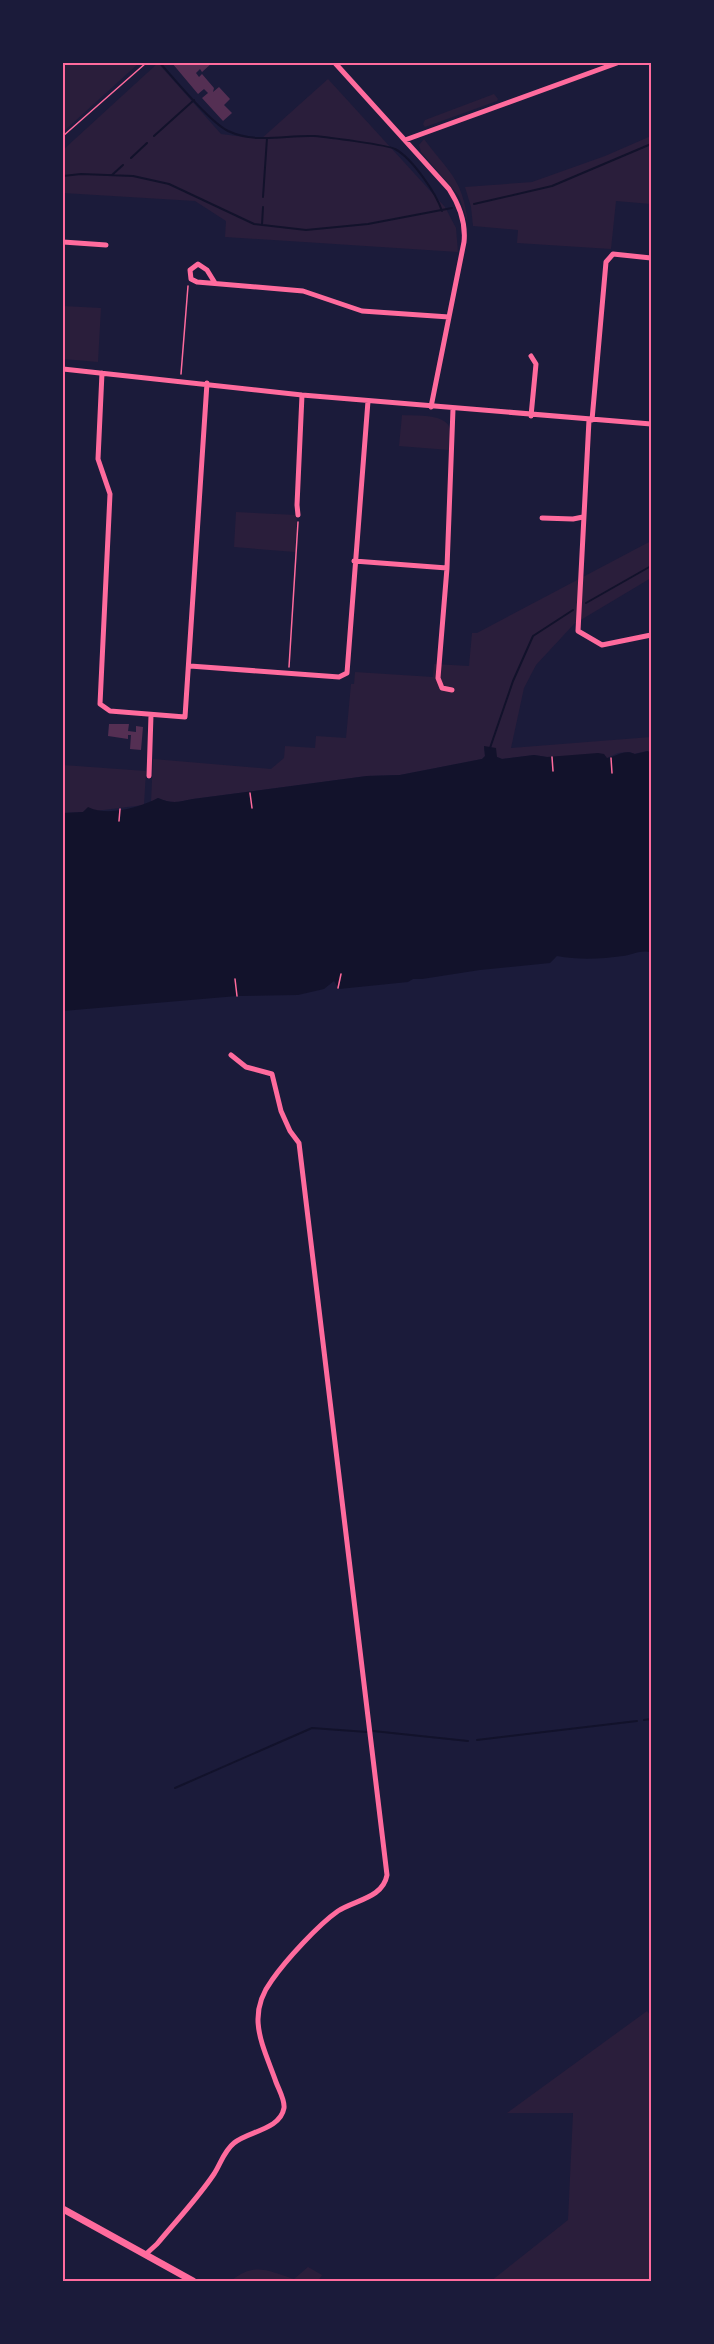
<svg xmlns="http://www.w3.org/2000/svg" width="714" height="2344" font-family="Karla,sans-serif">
	<rect width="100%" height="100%" fill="#1b1b3a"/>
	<path fill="#2a1e3b" d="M 63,63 L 139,63 L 63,132 Z
		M 158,63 L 221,134 L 261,139 L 328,79 L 445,207 L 456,228 L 458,252 L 225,237 L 226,221 L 195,201 L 63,193 L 63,150 Z
		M 494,94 L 498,99 L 497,101 L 425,127 L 423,124 L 425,120 Z
		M 651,136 L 651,204 L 616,201 L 611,249 L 517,243 L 518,230 L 473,226 L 471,207 L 465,187 L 532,182 L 605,156 Z
		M 424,139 C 449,173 462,177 468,223 L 459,196 L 421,152 L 419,145 Z
		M 63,306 L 101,308 L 98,362 L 63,359 Z
		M 402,415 C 415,416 448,413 450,430 C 451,436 449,444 449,450 L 399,446 Z
		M 236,512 L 297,515 L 295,552 L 234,547 Z
		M 651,541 L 651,578 L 574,624 L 536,665 L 524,688 L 511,748 L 651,737 L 651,754 L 647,751 L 634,754 L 630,752 L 618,753 L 607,758 L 547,757 L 534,755 L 502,759 L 497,757 L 484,746 L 485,756 L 482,759 L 400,775 L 367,776 L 193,799 C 179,802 171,804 158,798 L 151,802 L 153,759 L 271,769 L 284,758 L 285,746 L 315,748 L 316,736 L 346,738 L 351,684 L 354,684 L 355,672 L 433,677 L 434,664 L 469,666 L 472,633 L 477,633 Z
		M 63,765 L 146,771 L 144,805 L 95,811 L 88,808 L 83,812 L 63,813 Z
		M 647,2011 L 651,2016 L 651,2281 L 491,2281 L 568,2220 L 573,2113 L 507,2113 Z
		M 308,2267 L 322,2275 L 318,2281 L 231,2281 C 254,2262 267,2270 294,2279 Z"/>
	<path fill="#12122b" d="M 484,746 L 496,748 L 497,757 L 502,759 L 534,755 L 547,757 L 598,753 L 604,754 L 607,758 C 617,757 623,749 635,754 L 648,751 L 651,754 L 651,952 C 640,950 634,954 623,956 C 602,959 578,960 557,956 L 550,963 L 480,970 L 422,979 L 413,979 L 408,982 L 339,989 L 334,981 L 324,989 L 298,995 L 237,996 L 63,1011 L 63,813 L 83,812 L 88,807 C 108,817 140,807 158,798 C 171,804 179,802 193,799 L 367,776 L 400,775 L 482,759 L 485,756 Z"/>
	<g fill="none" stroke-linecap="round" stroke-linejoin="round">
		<path stroke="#12122b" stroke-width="2" d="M 160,63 C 175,80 210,122 228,131 C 256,144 285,135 314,136 C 326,137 388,145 395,149 C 412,158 436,193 442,211
			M 154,136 L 194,100
			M 131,158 L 147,143
			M 112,175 L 123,165
			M 63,176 L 81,174 L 133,176 L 169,184 L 254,224 L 306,230 L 368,224 L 452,208
			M 263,197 L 267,138
			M 474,204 L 552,186 L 651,144
			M 262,225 L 263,207
			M 586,603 L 651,566
			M 490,748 L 513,681 L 533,636 L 573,610
			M 644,1720 L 651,1719
			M 373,1731 L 468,1741
			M 477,1740 L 637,1721
			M 175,1788 L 312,1728 L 367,1732"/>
	</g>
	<path fill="#542f53" d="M 172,63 L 212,63 L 202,72 L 200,69 L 196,73 L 199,77 L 202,74 L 214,88 L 213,92 L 219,87 L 230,99 L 224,105 L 232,113 L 223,121 L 202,98 L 208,93 L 204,89 L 198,94 Z
		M 109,724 L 129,724 L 128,731 L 136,732 L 136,726 L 143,727 L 141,750 L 130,749 L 131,735 L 128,735 L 128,739 L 108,736 Z"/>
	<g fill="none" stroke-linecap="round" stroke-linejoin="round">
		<path stroke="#ff6b9d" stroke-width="1.5" d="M 63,136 L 146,63
			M 181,374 L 188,286
			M 289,667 L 298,522
			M 552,757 L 553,771
			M 611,758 L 612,773
			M 250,793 L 252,808
			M 119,821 L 120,809
			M 235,979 L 237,996
			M 338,988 L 341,974"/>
		<path stroke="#ff6b9d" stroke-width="5" d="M 335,63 L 449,189 C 460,206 466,223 464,242 L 431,407
			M 405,140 L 617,63
			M 63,242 L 106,245
			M 215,283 L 207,270 L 198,264 L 190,270 L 191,279 L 197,282 L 303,291 L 362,311 L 449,317
			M 531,356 L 536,364 L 531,416
			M 63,369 L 302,395 L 651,424
			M 102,373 L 98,459 L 110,494 L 100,704 L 110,711 L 185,717 L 207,383
			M 589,420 L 578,631 L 602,645 L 651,635
			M 592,420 L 606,262 L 613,254 L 651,258
			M 298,515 L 297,505 L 302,395
			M 542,518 L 573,519 L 583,517
			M 354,561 L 447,568
			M 190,666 L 339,677 L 347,673 L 368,401
			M 452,690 L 442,688 L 438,678 L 447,568 L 453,409
			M 149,776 L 151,715
			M 146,2254 L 157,2244 C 176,2221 198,2198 214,2174 C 221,2163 224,2151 234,2143 C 248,2131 280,2130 284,2108 C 285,2100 279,2090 276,2082 C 263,2045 245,2016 272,1980 C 286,1960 318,1925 338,1911 C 355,1900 383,1898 387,1875 L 299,1143 L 290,1131 L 281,1111 L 272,1074 L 246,1067 L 231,1055"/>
		<path stroke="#ff6b9d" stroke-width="7" d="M 63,2209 L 193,2281"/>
	</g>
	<rect width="714" height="2344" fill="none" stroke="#1b1b3a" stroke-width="129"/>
	<rect x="64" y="64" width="586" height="2216" fill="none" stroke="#ff6b9d" stroke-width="2"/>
</svg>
